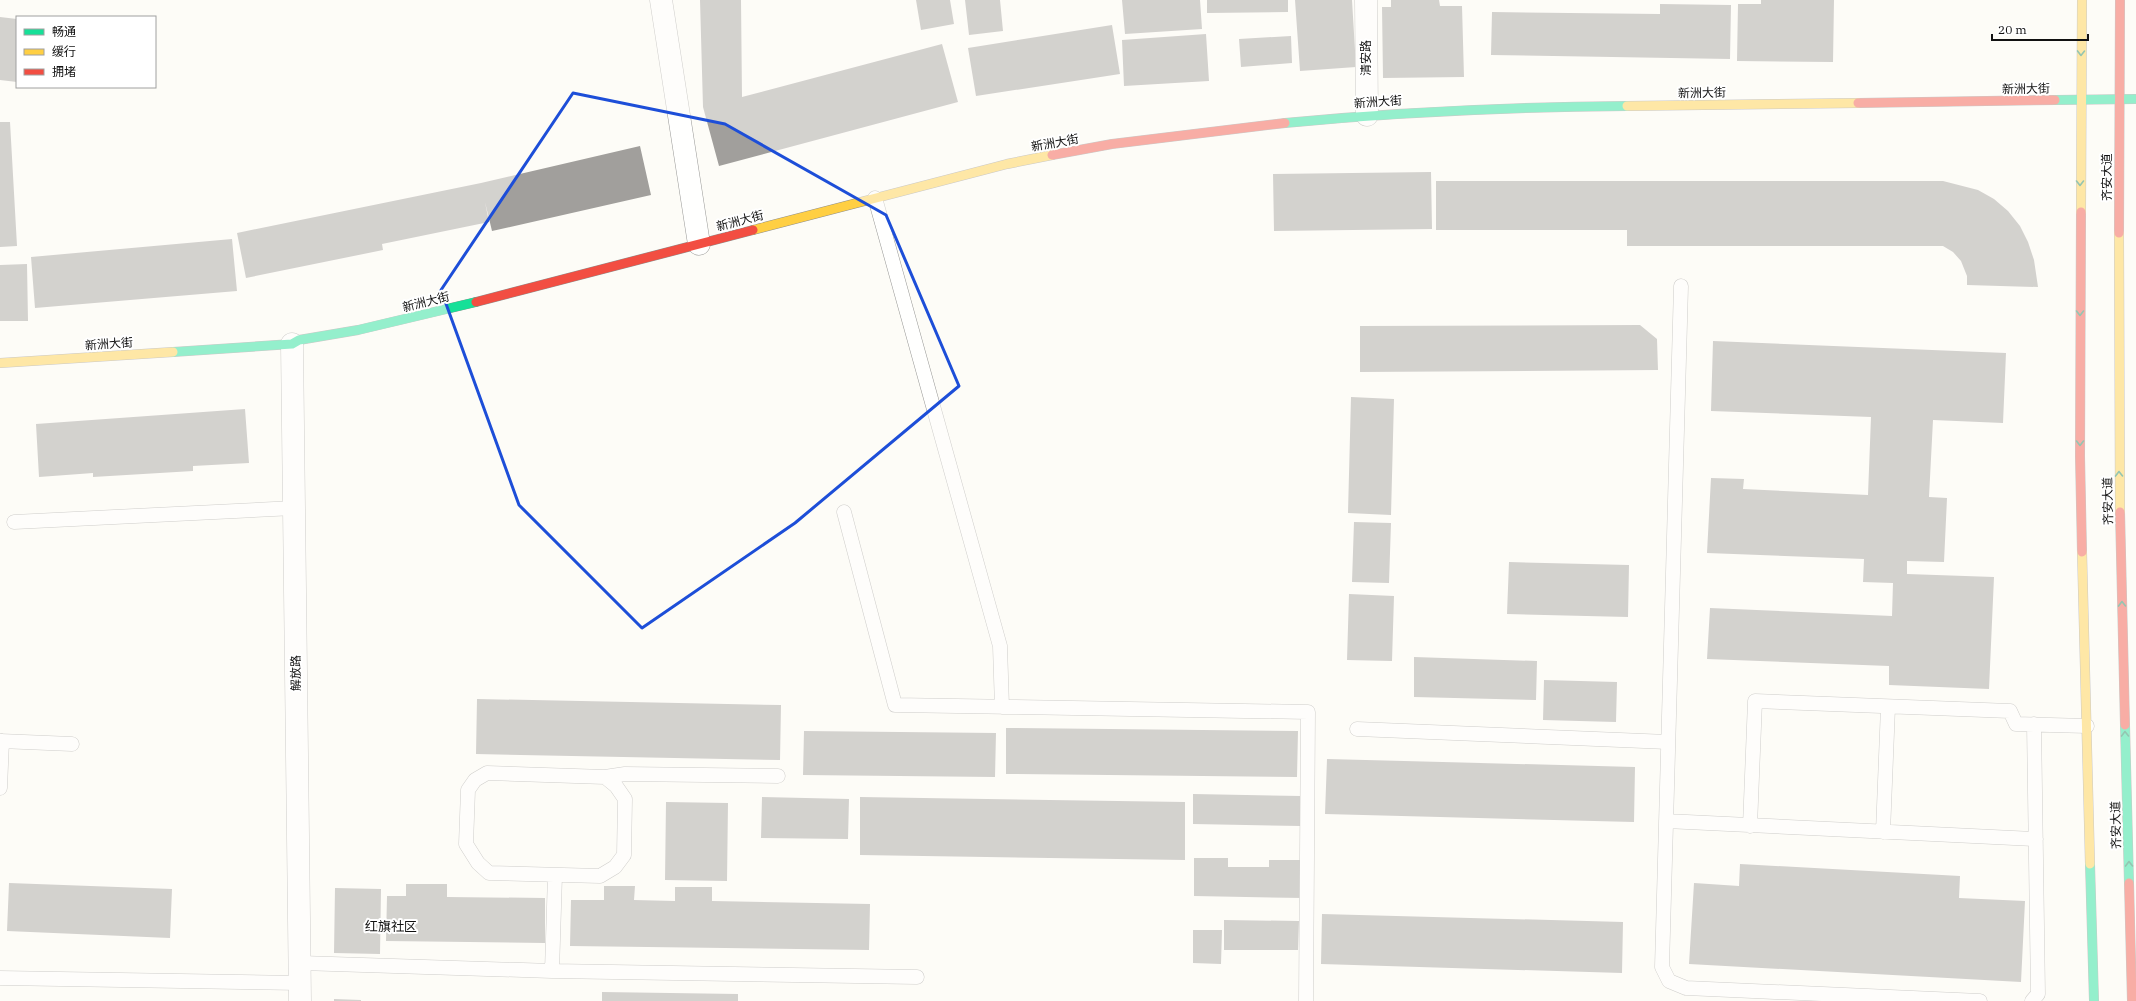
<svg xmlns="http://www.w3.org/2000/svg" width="2136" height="1001" font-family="'IBM Plex Serif','Noto Sans SC',serif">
	<rect width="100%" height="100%" fill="#fdfcf7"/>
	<path fill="#a19f9c" d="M 700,0 L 741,0 L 742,97 L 942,44 L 958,102 L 719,166 L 703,107 Z
		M 916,0 L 950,0 L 954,24 L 921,30 Z
		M 965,0 L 1000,0 L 1003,31 L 969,35 Z
		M 1122,0 L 1200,0 L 1202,29 L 1125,34 Z
		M 1207,0 L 1288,0 L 1288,12 L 1207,13 Z
		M 1295,0 L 1352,0 L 1356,67 L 1300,71 Z
		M 1391,0 L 1439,0 L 1440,6 L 1462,6 L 1464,77 L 1383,78 L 1382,7 L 1391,7 Z
		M 1761,0 L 1834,0 L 1833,62 L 1737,61 L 1738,4 L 1761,4 Z
		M 1660,4 L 1731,5 L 1730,59 L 1491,55 L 1492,12 L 1660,14 Z
		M 0,17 L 17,19 L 17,82 L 0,80 Z
		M 1112,25 L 1120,74 L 976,96 L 968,48 Z
		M 1206,34 L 1209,81 L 1124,86 L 1122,40 Z
		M 1291,36 L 1292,63 L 1241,67 L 1239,39 Z
		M 0,122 L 10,122 L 17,246 L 0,247 Z
		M 640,146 L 651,195 L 492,231 L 485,202 L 489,222 L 382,244 L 383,250 L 246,278 L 237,233 L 481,183 Z
		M 1431,172 L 1432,229 L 1274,231 L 1273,174 Z
		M 1436,181 L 1943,181 L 1978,190 L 1994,199 L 2008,211 L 2020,226 L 2028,242 L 2034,260 L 2038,287 L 1967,285 L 1967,276 L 1961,261 L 1953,252 L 1943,246 L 1627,246 L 1627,230 L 1436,230 Z
		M 232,239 L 237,291 L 35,308 L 31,257 Z
		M 27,264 L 28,321 L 0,321 L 0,265 Z
		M 1640,325 L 1657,339 L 1658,370 L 1360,372 L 1360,326 Z
		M 1713,341 L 2006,353 L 2003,423 L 1933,420 L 1929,497 L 1947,498 L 1944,562 L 1907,561 L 1907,574 L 1994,577 L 1989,689 L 1889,685 L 1889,666 L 1707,659 L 1710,608 L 1892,616 L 1893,583 L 1863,582 L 1864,559 L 1707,553 L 1711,478 L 1744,479 L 1743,489 L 1868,495 L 1871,417 L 1711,411 Z
		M 1351,397 L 1394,399 L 1391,515 L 1348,513 Z
		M 245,409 L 249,463 L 193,466 L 193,471 L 93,477 L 93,473 L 39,477 L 36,424 Z
		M 1354,522 L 1391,523 L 1389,583 L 1352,582 Z
		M 1509,562 L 1629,565 L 1628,617 L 1507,614 Z
		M 1349,594 L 1394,596 L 1392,661 L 1347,660 Z
		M 1414,657 L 1537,661 L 1536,700 L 1414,697 Z
		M 1544,680 L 1617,682 L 1616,722 L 1543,720 Z
		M 477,699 L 781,705 L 780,760 L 476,754 Z
		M 1006,728 L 1298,731 L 1297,777 L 1006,774 Z
		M 804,731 L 996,733 L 995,777 L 803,775 Z
		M 1327,759 L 1635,767 L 1634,822 L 1325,814 Z
		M 1193,794 L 1301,796 L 1301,826 L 1193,824 Z
		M 762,797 L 849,799 L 848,839 L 761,838 Z
		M 860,797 L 1185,802 L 1185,860 L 860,855 Z
		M 666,802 L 728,803 L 727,881 L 665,880 Z
		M 1194,858 L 1228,858 L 1228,867 L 1269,867 L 1269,860 L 1303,860 L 1303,898 L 1194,896 Z
		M 1740,864 L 1960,876 L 1959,898 L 2025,901 L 2021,982 L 1689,964 L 1694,883 L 1739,886 Z
		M 9,883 L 172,889 L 170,938 L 7,931 Z
		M 406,884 L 447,884 L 447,897 L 545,898 L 545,943 L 386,941 L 387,896 L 406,896 Z
		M 604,886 L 635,886 L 634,900 L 675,901 L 675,887 L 712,887 L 712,901 L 870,904 L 869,950 L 570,946 L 571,900 L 604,900 Z
		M 335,888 L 381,889 L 380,954 L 334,953 Z
		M 1322,914 L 1623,922 L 1622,973 L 1321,964 Z
		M 1224,920 L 1299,921 L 1298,950 L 1224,950 Z
		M 1193,930 L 1222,930 L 1221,964 L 1193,963 Z
		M 602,992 L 738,994 L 738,1001 L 602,1001 Z
		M 334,999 L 361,1000 L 361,1001 L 334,1001 Z"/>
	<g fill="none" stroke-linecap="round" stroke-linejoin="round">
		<g stroke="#979795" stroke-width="15">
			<path id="lane" d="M 875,198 L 1000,646 L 1002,707
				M 1681,286 L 1662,967 L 1669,981 L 1686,988 L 1980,1001
				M 844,512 L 895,705 L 1308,712 L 1306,1001
				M 14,522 L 294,508
				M 1357,729 L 1668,742
				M 0,741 L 72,744
				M 487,773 L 605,777 L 616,786 L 625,799 L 624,855 L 615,867 L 600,876 L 489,873 L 478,863 L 466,844 L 468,790 L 475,780 Z
				M 605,777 L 625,774 L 778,776
				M 0,788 L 2,741
				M 1666,821 L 2036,839
				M 1750,826 L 1755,701 L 2010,711 L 2016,724 L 2087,726
				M 1883,832 L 1888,707
				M 301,963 L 552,971 L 917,977
				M 552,971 L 555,875
				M 0,978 L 300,983
				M 2032,1001 L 2038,994 L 2034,724"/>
		</g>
		<g stroke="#979795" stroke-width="23">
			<path id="street" d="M 661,0 L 699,244
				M 1366,0 L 1367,115
				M 292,344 L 300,1001"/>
		</g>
		<g stroke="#8e8d8b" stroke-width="10">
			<path id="fast" d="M 2055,100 L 2136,99
				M 1285,123 C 1399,112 1513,107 1627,106
				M 173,352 L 292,344 L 299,340 L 358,330 L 476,302
				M 2125,725 L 2129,883
				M 2090,864 L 2094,1001"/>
		</g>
		<g stroke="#8e8d8b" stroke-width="10">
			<path id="slow" d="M 1627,106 L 1858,103
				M 2081,212 L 2082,0
				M 753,230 L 1007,164 L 1052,155
				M 2119,233 L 2120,512
				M 0,363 L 173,352
				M 2082,552 L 2090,864"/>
		</g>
		<g stroke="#8e8d8b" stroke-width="10">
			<path id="jam" d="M 1858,103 L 2055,100
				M 1052,155 L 1112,144 L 1285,123
				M 2081,212 L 2080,456 L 2082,552
				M 2119,233 L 2120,0
				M 476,302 L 753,230
				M 2120,512 L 2125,725
				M 2129,883 L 2132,1001"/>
		</g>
		<use href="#lane" stroke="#fffffe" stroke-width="14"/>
		<use href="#street" stroke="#fffffe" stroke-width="22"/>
		<use href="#fast" stroke="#16e098" stroke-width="9"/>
		<use href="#slow" stroke="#ffcf43" stroke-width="9"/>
		<use href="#jam" stroke="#f24e42" stroke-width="9"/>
	</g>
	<defs><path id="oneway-chevron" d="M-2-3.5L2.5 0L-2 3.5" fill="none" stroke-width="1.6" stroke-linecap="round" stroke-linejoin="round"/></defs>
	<g stroke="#14835b">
		<use href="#oneway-chevron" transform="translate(2081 53) rotate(91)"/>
		<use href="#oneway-chevron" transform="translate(2080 183) rotate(90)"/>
		<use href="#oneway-chevron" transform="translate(2080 313) rotate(90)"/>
		<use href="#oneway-chevron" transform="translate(2080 443) rotate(90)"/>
		<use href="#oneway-chevron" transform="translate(2119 474) rotate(-91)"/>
		<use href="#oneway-chevron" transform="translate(2122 604) rotate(-91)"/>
		<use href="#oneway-chevron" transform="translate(2125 734) rotate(-91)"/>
		<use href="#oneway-chevron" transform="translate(2129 864) rotate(-91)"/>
	</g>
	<path d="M0 0H2136V1001H0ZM 573,93 L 725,124 L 886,215 L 959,386 L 795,523 L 642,628 L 519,505 L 441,290 Z" fill="#fdfcf7" fill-opacity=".55" fill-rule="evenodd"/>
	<path fill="none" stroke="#1d4ed8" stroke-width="3" stroke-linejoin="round" d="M 573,93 L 725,124 L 886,215 L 959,386 L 795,523 L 642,628 L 519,505 L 441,290 Z"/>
	<g text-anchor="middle" stroke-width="4" stroke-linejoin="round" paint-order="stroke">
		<g font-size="12" fill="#111" stroke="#fff">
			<text transform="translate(1366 58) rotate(-90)" y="4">清安路</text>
			<text transform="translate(2026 89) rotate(-1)" y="4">新洲大街</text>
			<text transform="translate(1702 93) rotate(-1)" y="4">新洲大街</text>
			<text transform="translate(1378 102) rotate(-4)" y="4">新洲大街</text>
			<text transform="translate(1055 143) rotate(-10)" y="4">新洲大街</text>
			<text transform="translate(2107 177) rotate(-90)" y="4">齐安大道</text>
			<text transform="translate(740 221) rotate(-15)" y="4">新洲大街</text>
			<text transform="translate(426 302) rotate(-14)" y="4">新洲大街</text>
			<text transform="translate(109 344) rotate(-4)" y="4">新洲大街</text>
			<text transform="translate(2108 501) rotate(-91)" y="4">齐安大道</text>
			<text transform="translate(296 673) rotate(-91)" y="4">解放路</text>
			<text transform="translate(2116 825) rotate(-91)" y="4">齐安大道</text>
		</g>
		<g font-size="13" fill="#111" stroke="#fff">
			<text x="391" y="931">红旗社区</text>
		</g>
	</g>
	<rect x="16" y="16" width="140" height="72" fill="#ffffff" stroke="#a0a0a0"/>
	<rect x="24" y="29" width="20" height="6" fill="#16e098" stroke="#a0a0a0"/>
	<text x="52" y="36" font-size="12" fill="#111111">畅通</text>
	<rect x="24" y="49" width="20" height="6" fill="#ffcf43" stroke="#a0a0a0"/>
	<text x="52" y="56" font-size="12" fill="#111111">缓行</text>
	<rect x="24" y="69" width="20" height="6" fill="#f24e42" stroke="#a0a0a0"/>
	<text x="52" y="76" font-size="12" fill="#111111">拥堵</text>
	<path d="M1992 34v6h96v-6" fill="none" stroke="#111111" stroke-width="2"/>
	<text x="1998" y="34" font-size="12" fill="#111111" stroke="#ffffff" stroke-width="3" paint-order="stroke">20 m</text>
</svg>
